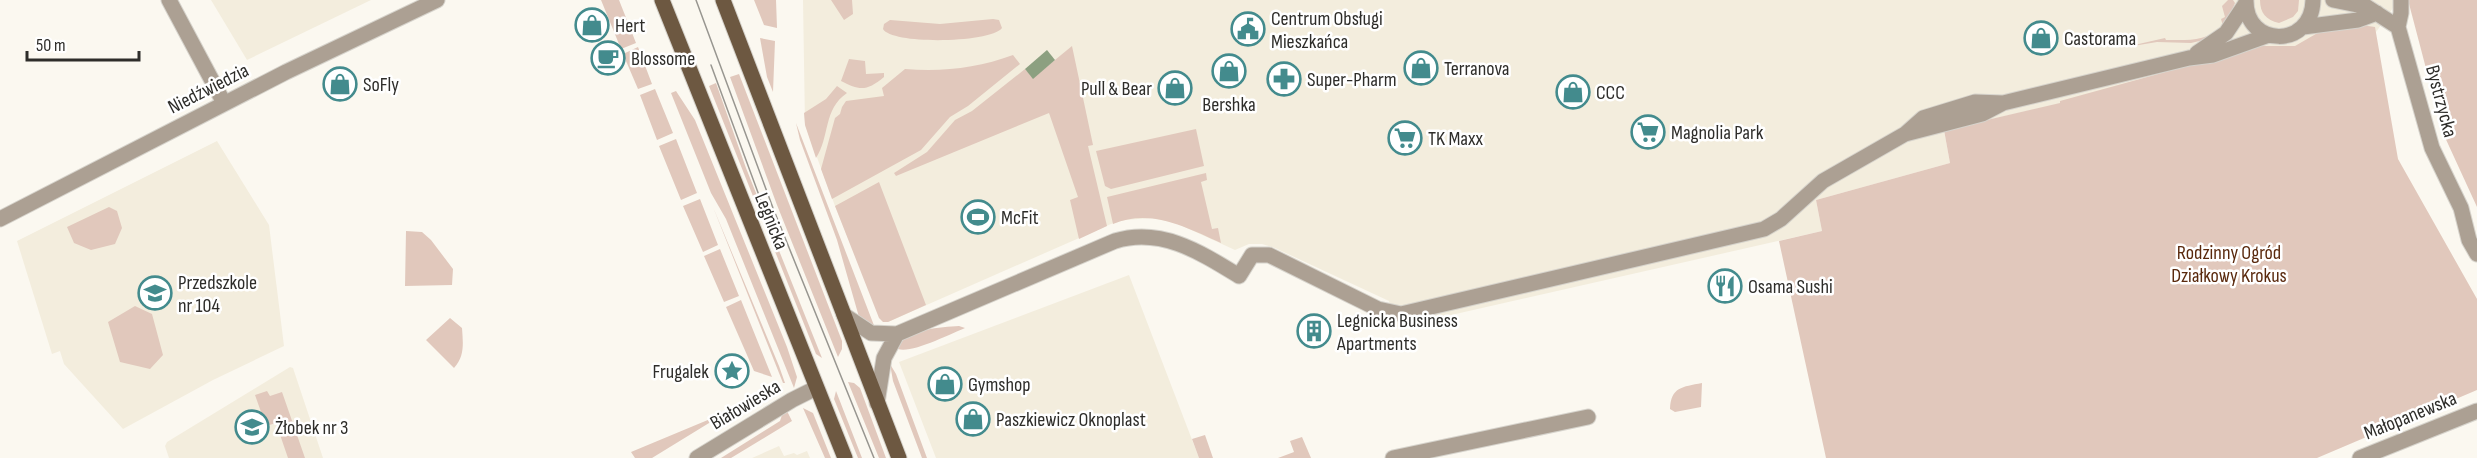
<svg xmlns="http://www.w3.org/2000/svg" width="2477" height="458" font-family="'Sofia Sans Condensed',sans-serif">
	<rect width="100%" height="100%" fill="#fbf8f0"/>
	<path fill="#f3eddd" d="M 211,0 L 371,0 L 247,60 Z
		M 803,0 L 2393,0 L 2393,8 L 2376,32 L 1944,130 L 1950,163 L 1816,200 L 1822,231 L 1394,328 L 1389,301 L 1275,248 L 1262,244 L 1249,244 L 1235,250 L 1176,223 L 1151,218 L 1125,220 L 1111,224 L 888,322 L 882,321 L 835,206 L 805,125 Z
		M 217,141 L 269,225 L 284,346 L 213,380 L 123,429 L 64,364 L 60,351 L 52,354 L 17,241 Z
		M 1129,275 L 1199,458 L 936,458 L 899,362 Z
		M 290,367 L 293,368 L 323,458 L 169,458 L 165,446 L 167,442 Z
		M 779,446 L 784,456 L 794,453 L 797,455 L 807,451 L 810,458 L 752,458 Z"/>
	<path fill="#e1c8bc" d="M 601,0 L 619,0 L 636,43 L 621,49 Z
		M 754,0 L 776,0 L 777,28 L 764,25 Z
		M 831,0 L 852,0 L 853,14 L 844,20 Z
		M 2228,0 L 2233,0 L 2235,3 L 2227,23 L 2208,39 L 2191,43 L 2157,42 L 2121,48 L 2165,38 L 2166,40 C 2188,40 2206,42 2223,26 L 2221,19 L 2225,17 L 2222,6 Z
		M 2260,0 L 2299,0 L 2298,11 L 2293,17 L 2279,23 C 2266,20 2260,13 2260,0 Z
		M 2408,0 L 2477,0 L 2477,207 L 2443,133 Z
		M 993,19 L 999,20 L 1002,28 C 991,43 892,45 883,29 L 884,24 L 890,20 L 940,24 Z
		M 2361,25 L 2375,27 L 2398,159 L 2477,299 L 2477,390 L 2317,458 L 1826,458 L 1779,241 L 1822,231 L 1816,200 L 1950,163 L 1944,130 L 2060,103 L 2060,101 L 2260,46 L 2295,46 L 2321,31 Z
		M 760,38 L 775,41 L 773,92 L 767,77 Z
		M 1072,46 L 1093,145 L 1088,146 L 1107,226 L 1079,239 L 1070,200 L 1078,197 L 1049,113 L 896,176 L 894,173 L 927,152 L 955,120 L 972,111 L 1025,69 L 1033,78 Z
		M 638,47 L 652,84 L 638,89 L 623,54 Z
		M 1013,55 L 1020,64 L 968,106 L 950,117 L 921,150 L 832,199 L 821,169 L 835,118 L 840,114 L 842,107 L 846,101 L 884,96 L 882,88 L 905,69 C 943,72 978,68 1013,55 Z
		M 849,59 L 865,61 L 866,74 L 884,73 L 884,77 C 867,91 860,91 841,81 Z
		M 739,74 L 842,341 L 842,349 L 838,357 L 777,205 L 730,77 Z
		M 716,83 L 746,168 L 822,358 L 816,354 L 709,86 Z
		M 837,86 L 847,93 C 823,109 830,137 816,158 L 805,125 L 804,113 L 826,99 Z
		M 655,89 L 673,133 L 657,140 L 640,95 Z
		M 676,91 L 695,120 L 787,347 L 797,377 L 794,388 L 726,219 L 711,193 L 671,93 Z
		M 796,123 L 875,328 L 859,317 L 837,240 L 800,140 Z
		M 1196,129 L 1204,166 L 1111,189 L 1105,186 L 1096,151 Z
		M 676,139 L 697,193 L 681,200 L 659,146 Z
		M 1206,173 L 1207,180 L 1201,182 L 1212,229 L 1218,228 L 1221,243 C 1187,228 1151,208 1113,224 L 1107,197 Z
		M 879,182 L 926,305 L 888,322 L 883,322 L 879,318 L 835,206 Z
		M 700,199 L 718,245 L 703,252 L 683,206 Z
		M 109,207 L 117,211 L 122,228 L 115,244 L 91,250 L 74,243 L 67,227 Z
		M 713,207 L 779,366 L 785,383 L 783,383 Z
		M 406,231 L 422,232 L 431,240 L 453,269 L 452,285 L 405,286 Z
		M 720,249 L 739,296 L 724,302 L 704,256 Z
		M 741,300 L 772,377 L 754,371 L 726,307 Z
		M 135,306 L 152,314 L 163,355 L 150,369 L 120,362 L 108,322 Z
		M 450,318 L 462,328 C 463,343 465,356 454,368 L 426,340 Z
		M 959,326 L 965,328 C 950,334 911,354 898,349 L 897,346 C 910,329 940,327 959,326 Z
		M 890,364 L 896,374 L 927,458 L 922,458 L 893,381 Z
		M 848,382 L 854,383 L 860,388 L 886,458 L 879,458 Z
		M 1702,383 L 1701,407 L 1675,412 L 1670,409 C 1671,387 1682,387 1702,383 Z
		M 267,391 L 270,396 L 282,392 L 305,458 L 288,458 L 276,423 L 266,426 L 255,395 Z
		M 836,391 L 862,458 L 858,458 L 834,399 Z
		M 803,408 L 813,413 L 831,458 L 825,458 Z
		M 787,411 L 792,421 L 731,458 L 721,458 L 780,421 L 782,415 Z
		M 727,412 L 652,458 L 635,458 L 631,452 Z
		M 1205,435 L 1213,458 L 1199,458 L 1192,439 Z
		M 1302,437 L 1311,458 L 1278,458 L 1294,452 L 1290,441 Z"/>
	<path fill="#8ca080" d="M 1047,50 L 1055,60 L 1033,79 L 1025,69 Z"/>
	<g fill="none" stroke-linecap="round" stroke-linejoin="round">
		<g stroke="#d6d3cc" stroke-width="17">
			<path id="minor" d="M 169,0 L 224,103
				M 2246,0 C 2245,48 2312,49 2313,0
				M 2333,0 L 2367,7 L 2398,27
				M 2401,0 L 2401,13 L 2398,27 L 2432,148 L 2461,208 L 2469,240 L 2477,254
				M 2303,27 L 2358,20 L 2377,13
				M 2197,53 L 2226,33 L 2246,3
				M 1905,134 L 1982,114 L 2003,103 L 2189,58 L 2213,55 L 2269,35
				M 0,219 L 286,72 L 437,0
				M 844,315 L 871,333 L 897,334 L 1115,241 C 1161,227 1200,252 1239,276 L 1252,255 L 1269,255 L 1378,309 L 1401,314 L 1764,229 L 1781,219 L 1823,181 L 1905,134 L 1923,118 L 1975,102 L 2003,103
				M 877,403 L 884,358 L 897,334
				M 697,458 L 792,400 L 816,388
				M 1393,458 L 1588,417
				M 2360,458 L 2477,411"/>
		</g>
		<g stroke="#d6d3cc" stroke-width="17">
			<path id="major" d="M 662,0 L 845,458
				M 723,0 L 899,458"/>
		</g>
		<use href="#minor" stroke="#aca093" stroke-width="15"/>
		<use href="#major" stroke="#6d5841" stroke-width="15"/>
		<path stroke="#989690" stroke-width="1.5" d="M 696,0 L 773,208 L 874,458
			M 711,65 L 767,217"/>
	</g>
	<defs>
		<g id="shop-ring" transform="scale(1.725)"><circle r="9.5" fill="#fff" stroke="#438b8d" stroke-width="1.5"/><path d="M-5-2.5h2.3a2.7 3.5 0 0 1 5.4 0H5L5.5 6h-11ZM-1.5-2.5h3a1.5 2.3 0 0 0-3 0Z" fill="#438b8d"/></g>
		<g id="civic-ring" transform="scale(1.725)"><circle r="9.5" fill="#fff" stroke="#438b8d" stroke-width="1.5"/><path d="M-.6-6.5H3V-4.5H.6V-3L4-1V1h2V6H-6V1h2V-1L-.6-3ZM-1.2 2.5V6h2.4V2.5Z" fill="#438b8d"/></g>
		<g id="cafe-ring" transform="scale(1.725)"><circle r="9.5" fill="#fff" stroke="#438b8d" stroke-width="1.5"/><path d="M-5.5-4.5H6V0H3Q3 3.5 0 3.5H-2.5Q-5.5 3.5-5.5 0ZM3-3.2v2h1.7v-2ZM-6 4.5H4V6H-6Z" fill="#438b8d"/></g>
		<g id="pharmacy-ring" transform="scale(1.725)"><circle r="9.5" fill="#fff" stroke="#438b8d" stroke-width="1.5"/><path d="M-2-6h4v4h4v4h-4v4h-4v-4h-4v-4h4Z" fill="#438b8d"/></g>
		<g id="supermarket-ring" transform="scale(1.725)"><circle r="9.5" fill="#fff" stroke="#438b8d" stroke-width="1.5"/><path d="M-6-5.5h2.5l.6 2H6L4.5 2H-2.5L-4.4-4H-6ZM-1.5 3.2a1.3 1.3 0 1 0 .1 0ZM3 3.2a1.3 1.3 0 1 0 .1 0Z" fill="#438b8d"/></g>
		<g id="stadium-ring" transform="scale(1.725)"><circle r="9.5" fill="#fff" stroke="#438b8d" stroke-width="1.5"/><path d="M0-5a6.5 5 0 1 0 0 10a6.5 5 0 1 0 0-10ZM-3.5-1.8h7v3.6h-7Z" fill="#438b8d"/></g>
		<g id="restaurant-ring" transform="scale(1.725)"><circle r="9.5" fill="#fff" stroke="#438b8d" stroke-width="1.5"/><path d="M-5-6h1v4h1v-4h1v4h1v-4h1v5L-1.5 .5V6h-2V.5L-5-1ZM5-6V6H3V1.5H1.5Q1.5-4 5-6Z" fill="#438b8d"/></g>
		<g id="school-ring" transform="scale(1.725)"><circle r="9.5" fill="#fff" stroke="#438b8d" stroke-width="1.5"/><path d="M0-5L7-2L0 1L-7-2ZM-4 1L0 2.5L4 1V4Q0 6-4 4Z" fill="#438b8d"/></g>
		<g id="building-ring" transform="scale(1.725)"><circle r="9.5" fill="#fff" stroke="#438b8d" stroke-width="1.5"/><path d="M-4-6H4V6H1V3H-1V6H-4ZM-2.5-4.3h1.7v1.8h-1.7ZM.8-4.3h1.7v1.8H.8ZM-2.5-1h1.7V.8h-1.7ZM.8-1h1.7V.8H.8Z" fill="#438b8d"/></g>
		<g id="sight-ring" transform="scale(1.725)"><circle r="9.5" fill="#fff" stroke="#438b8d" stroke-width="1.5"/><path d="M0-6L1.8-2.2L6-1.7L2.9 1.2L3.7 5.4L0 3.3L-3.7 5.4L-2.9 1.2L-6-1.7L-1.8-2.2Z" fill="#438b8d"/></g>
	</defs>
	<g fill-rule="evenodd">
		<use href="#shop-ring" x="592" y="25"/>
		<use href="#civic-ring" x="1248" y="29"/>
		<use href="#shop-ring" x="2041" y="38"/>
		<use href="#cafe-ring" x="608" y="58"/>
		<use href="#shop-ring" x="1421" y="68"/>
		<use href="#shop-ring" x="1229" y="71"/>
		<use href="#pharmacy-ring" x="1284" y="79"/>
		<use href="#shop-ring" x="340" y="84"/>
		<use href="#shop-ring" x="1175" y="88"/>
		<use href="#shop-ring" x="1573" y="92"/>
		<use href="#supermarket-ring" x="1648" y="132"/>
		<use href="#supermarket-ring" x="1405" y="138"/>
		<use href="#stadium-ring" x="978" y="217"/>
		<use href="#restaurant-ring" x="1725" y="286"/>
		<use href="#school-ring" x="155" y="293"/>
		<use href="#building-ring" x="1314" y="331"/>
		<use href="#sight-ring" x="732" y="371"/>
		<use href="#shop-ring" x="945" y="384"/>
		<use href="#shop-ring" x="973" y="419"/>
		<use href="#school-ring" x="252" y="427"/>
	</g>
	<g text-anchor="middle" stroke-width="5" stroke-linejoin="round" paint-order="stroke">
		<g font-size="20" fill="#2e2d2a" stroke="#fff" text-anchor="start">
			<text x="1271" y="25">Centrum Obsługi<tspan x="1271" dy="23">Mieszkańca</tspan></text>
			<text x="615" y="32">Hert</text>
			<text x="2064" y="45">Castorama</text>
			<text x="631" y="65">Blossome</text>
			<text x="1444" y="75">Terranova</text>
			<text x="1307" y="86">Super-Pharm</text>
			<text x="363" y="91">SoFly</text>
			<text x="1152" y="95" text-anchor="end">Pull &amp; Bear</text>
			<text x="1596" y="99">CCC</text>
			<text x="1229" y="111" text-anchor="middle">Bershka</text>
			<text x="1671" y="139">Magnolia Park</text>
			<text x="1428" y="145">TK Maxx</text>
			<text x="1001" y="224">McFit</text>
			<text x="178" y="289">Przedszkole<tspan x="178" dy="23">nr 104</tspan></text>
			<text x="1748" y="293">Osama Sushi</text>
			<text x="1337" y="327">Legnicka Business<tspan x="1337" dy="23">Apartments</tspan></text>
			<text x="709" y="378" text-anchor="end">Frugalek</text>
			<text x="968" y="391">Gymshop</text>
			<text x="996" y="426">Paszkiewicz Oknoplast</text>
			<text x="275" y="434">Żłobek nr 3</text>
		</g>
		<g font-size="20" fill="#2e2d2a" stroke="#fff">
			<text transform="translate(208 88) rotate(-27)" y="7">Niedźwiedzia</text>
			<text transform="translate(2442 101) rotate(75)" y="7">Bystrzycka</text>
			<text transform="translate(772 221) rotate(68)" y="7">Legnicka</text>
			<text transform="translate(745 404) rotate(-31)" y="7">Białowieska</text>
			<text transform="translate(2410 415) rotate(-22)" y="7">Małopanewska</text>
		</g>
		<g font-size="20" fill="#5a290d" stroke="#fff">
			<text x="2229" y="259">Rodzinny Ogród<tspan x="2229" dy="23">Działkowy Krokus</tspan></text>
		</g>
	</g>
	<path d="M27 51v9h112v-9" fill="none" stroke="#2e2d2a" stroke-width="3"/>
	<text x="36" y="51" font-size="18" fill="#2e2d2a" stroke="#ffffff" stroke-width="4.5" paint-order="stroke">50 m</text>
</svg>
